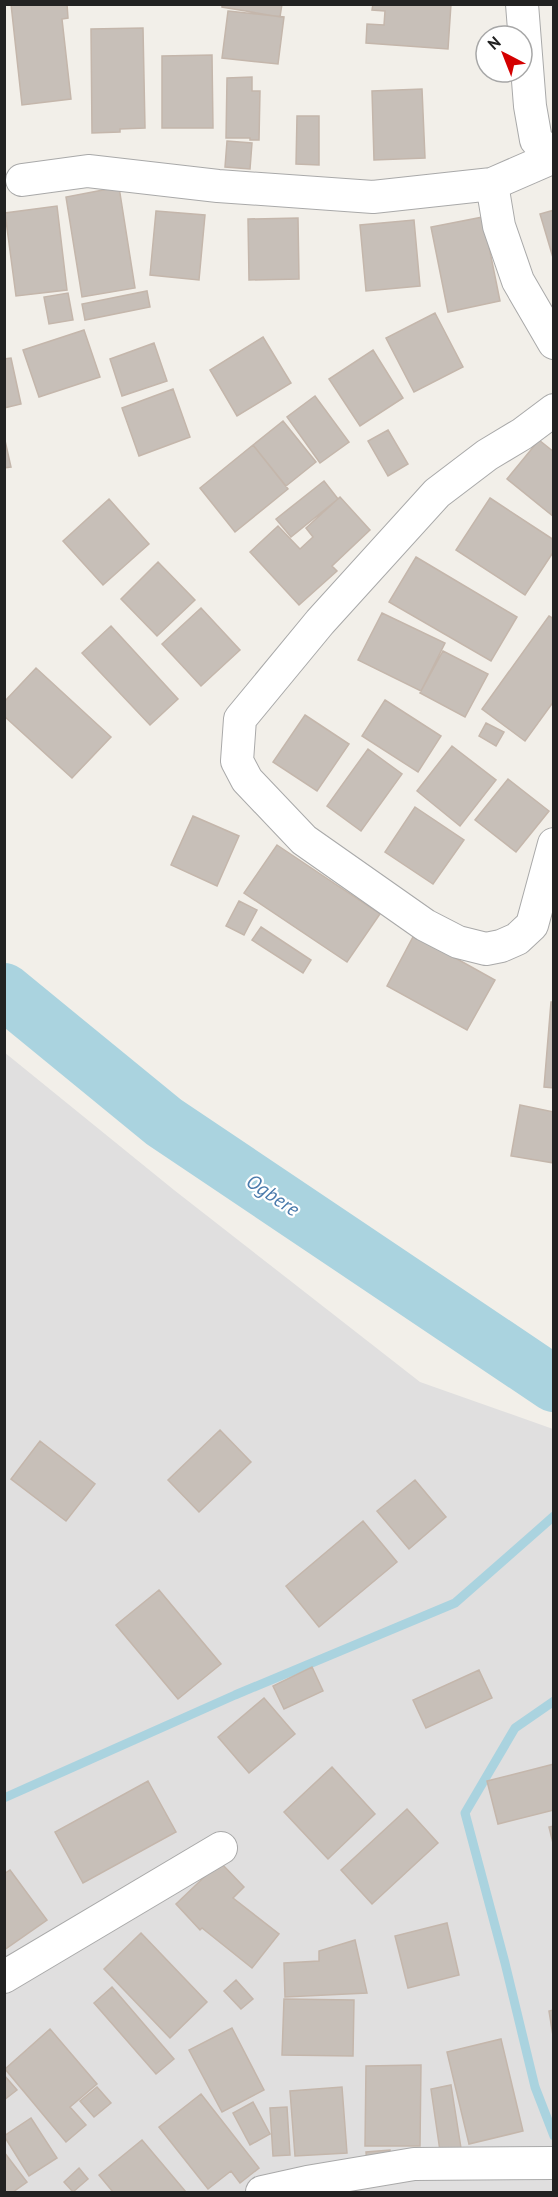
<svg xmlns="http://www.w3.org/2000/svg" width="558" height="2197" font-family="'PT Sans',sans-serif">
	<rect width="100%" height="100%" fill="#f2efe9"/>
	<path fill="#e0dfdf" d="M 4,1052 L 174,1190 L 420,1382 L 553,1429 L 553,2192 L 5,2192 Z"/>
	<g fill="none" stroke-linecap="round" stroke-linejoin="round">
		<path stroke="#aad3df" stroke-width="9" d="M 554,1701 L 515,1728 L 465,1813 L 505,1963 L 535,2087 L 554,2136
			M 4,1798 L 235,1695 L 455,1603 L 554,1516"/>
		<path stroke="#aad3df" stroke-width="56" d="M 4,991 L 164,1122 L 554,1384"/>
	</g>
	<path fill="#c7bfb8" stroke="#c4b6ab" stroke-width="1.5" d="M 11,4 L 67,4 L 68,18 L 62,19 L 71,99 L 22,105 Z
		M 222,4 L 282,4 L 280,17 L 222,7 Z
		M 373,4 L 451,4 L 448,49 L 366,43 L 367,24 L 384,25 L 385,11 L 372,10 Z
		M 228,11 L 284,17 L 278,64 L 222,58 Z
		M 143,28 L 145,128 L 120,129 L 120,132 L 92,133 L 91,29 Z
		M 212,55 L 213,128 L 162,128 L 162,56 Z
		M 252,77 L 252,91 L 260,91 L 259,140 L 250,140 L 250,138 L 226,138 L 227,78 Z
		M 422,89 L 425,158 L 374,160 L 372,91 Z
		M 297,116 L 319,116 L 319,165 L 296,164 Z
		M 227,141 L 252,143 L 250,169 L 225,167 Z
		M 119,187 L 135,288 L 82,297 L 66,197 Z
		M 57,206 L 67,290 L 16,296 L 5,213 Z
		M 554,210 L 554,261 L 540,214 Z
		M 156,211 L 205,215 L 199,280 L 150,275 Z
		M 483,217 L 500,301 L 448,312 L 431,227 Z
		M 298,218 L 299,279 L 249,280 L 248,219 Z
		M 414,220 L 420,286 L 366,291 L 360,225 Z
		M 147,291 L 150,307 L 85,320 L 82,304 Z
		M 68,293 L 73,320 L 49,324 L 44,297 Z
		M 435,313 L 463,367 L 414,392 L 386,338 Z
		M 84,330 L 100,377 L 39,397 L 23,350 Z
		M 263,337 L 291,383 L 237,416 L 210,370 Z
		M 154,343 L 167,381 L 122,396 L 110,359 Z
		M 373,350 L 403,398 L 360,426 L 329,379 Z
		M 11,358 L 21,404 L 4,408 L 4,359 Z
		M 173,389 L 190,437 L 139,456 L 122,408 Z
		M 315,396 L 349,442 L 320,463 L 287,417 Z
		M 283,421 L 316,462 L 286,486 L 253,445 Z
		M 388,430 L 408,464 L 388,476 L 368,441 Z
		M 4,436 L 11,467 L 4,468 Z
		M 539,440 L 554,452 L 554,517 L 507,479 Z
		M 253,445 L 288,489 L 235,532 L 200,488 Z
		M 324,481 L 338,499 L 291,537 L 276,519 Z
		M 340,497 L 370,530 L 332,566 L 337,571 L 299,605 L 250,552 L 278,526 L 300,549 L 313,537 L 306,528 Z
		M 490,498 L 554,540 L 554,551 L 525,595 L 456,550 Z
		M 109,499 L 149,544 L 103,585 L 63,541 Z
		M 416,557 L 517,617 L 491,661 L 389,602 Z
		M 158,562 L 195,600 L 157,636 L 121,599 Z
		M 201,608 L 240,650 L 201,686 L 162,644 Z
		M 382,613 L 445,643 L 421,691 L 358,660 Z
		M 549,616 L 554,619 L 554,701 L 525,741 L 482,709 Z
		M 111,626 L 178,699 L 150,725 L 82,653 Z
		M 443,651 L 488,674 L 465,717 L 420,693 Z
		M 36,668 L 111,737 L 72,778 L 4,716 L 4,702 Z
		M 385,700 L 441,736 L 418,772 L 362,736 Z
		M 305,715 L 349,744 L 317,791 L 273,762 Z
		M 486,723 L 504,732 L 496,746 L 479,736 Z
		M 452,746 L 496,780 L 460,826 L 417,791 Z
		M 368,749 L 402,774 L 361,831 L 327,806 Z
		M 508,779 L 549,811 L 516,852 L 475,820 Z
		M 415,807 L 464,840 L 433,884 L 385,852 Z
		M 193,816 L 239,836 L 217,886 L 171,865 Z
		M 277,845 L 380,914 L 347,962 L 244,893 Z
		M 239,901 L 257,910 L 244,935 L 226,926 Z
		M 261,927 L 311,960 L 303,973 L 252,940 Z
		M 414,935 L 495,980 L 467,1030 L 387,986 Z
		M 551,1002 L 554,1002 L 554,1088 L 544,1087 Z
		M 520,1105 L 554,1112 L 554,1163 L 511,1156 Z
		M 220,1430 L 251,1462 L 199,1512 L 168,1480 Z
		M 40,1441 L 95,1484 L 66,1521 L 11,1479 Z
		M 415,1480 L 446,1517 L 409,1549 L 377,1511 Z
		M 363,1521 L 397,1562 L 319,1627 L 286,1586 Z
		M 159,1590 L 221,1664 L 178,1699 L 116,1625 Z
		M 312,1667 L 323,1691 L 284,1709 L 273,1686 Z
		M 479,1670 L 492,1698 L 426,1728 L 413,1700 Z
		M 264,1698 L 295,1734 L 249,1773 L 218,1737 Z
		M 554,1764 L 554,1810 L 498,1824 L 487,1781 Z
		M 332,1767 L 375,1814 L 328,1859 L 284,1812 Z
		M 148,1781 L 176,1832 L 83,1883 L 55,1832 Z
		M 407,1809 L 438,1843 L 372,1904 L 341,1870 Z
		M 554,1826 L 554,1847 L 549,1827 Z
		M 220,1862 L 244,1887 L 233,1898 L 279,1934 L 252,1968 L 202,1928 L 200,1930 L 176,1904 Z
		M 10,1870 L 47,1920 L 4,1950 L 4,1874 Z
		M 447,1923 L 459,1975 L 408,1988 L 395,1936 Z
		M 141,1933 L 207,2002 L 170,2038 L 104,1969 Z
		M 355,1940 L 367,1993 L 285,1997 L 284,1963 L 319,1961 L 319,1951 Z
		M 236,1980 L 253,1999 L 241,2009 L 224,1991 Z
		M 112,1987 L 174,2059 L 156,2074 L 94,2003 Z
		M 284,1999 L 354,2000 L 353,2056 L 282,2055 Z
		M 554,2010 L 554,2042 L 549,2011 Z
		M 232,2028 L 264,2090 L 222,2112 L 189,2050 Z
		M 50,2029 L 97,2084 L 70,2107 L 86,2125 L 66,2142 L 5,2069 Z
		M 501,2039 L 523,2131 L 469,2144 L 447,2052 Z
		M 421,2065 L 420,2146 L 365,2146 L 366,2066 Z
		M 4,2075 L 17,2090 L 4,2100 Z
		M 451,2085 L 461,2148 L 440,2151 L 431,2089 Z
		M 97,2087 L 111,2103 L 94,2117 L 80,2101 Z
		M 342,2087 L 347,2153 L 295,2156 L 290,2091 Z
		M 201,2094 L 259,2168 L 240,2183 L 231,2171 L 208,2189 L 159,2127 Z
		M 253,2102 L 270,2134 L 250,2145 L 233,2113 Z
		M 287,2107 L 290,2155 L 273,2156 L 270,2108 Z
		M 31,2118 L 57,2158 L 29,2176 L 4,2136 Z
		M 142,2140 L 186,2192 L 113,2192 L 99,2175 Z
		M 390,2150 L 391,2163 L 367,2165 L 366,2152 Z
		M 4,2152 L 27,2182 L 13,2192 L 4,2192 Z
		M 79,2168 L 88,2179 L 73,2192 L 64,2182 Z"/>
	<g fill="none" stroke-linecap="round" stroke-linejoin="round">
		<g stroke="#a9a9a9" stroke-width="34">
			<path id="minor" d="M 522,4 L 530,106 L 536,140 L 554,157
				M 22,180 L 88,171 L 218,186 L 373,197 L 492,184 L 554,157
				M 492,184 L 499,226 L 518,281 L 554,343
				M 554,410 L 522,434 L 487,455 L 437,493 L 320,622 L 240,719 L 237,761 L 247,780 L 304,840 L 425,925 L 458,942 L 486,949 L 501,946 L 517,939 L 532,925 L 554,844
				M 4,1977 L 221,1848
				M 262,2192 L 307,2182 L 414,2164 L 554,2163"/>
		</g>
		<use href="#minor" stroke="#fff" stroke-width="32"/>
	</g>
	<g text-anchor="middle" stroke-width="4.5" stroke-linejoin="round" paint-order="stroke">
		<g font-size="20" font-style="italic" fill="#4a7aab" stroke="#fff">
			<text transform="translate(273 1195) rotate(34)" y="7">Ogbere</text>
		</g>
	</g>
	<rect width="558" height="2197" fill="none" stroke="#222222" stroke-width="12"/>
	<g transform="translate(504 54) rotate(318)"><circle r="28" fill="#ffffff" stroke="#a7a7a7" stroke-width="1.5"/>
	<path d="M0-4.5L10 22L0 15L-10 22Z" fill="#d40000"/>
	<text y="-9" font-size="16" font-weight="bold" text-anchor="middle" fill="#222222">N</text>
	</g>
</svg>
